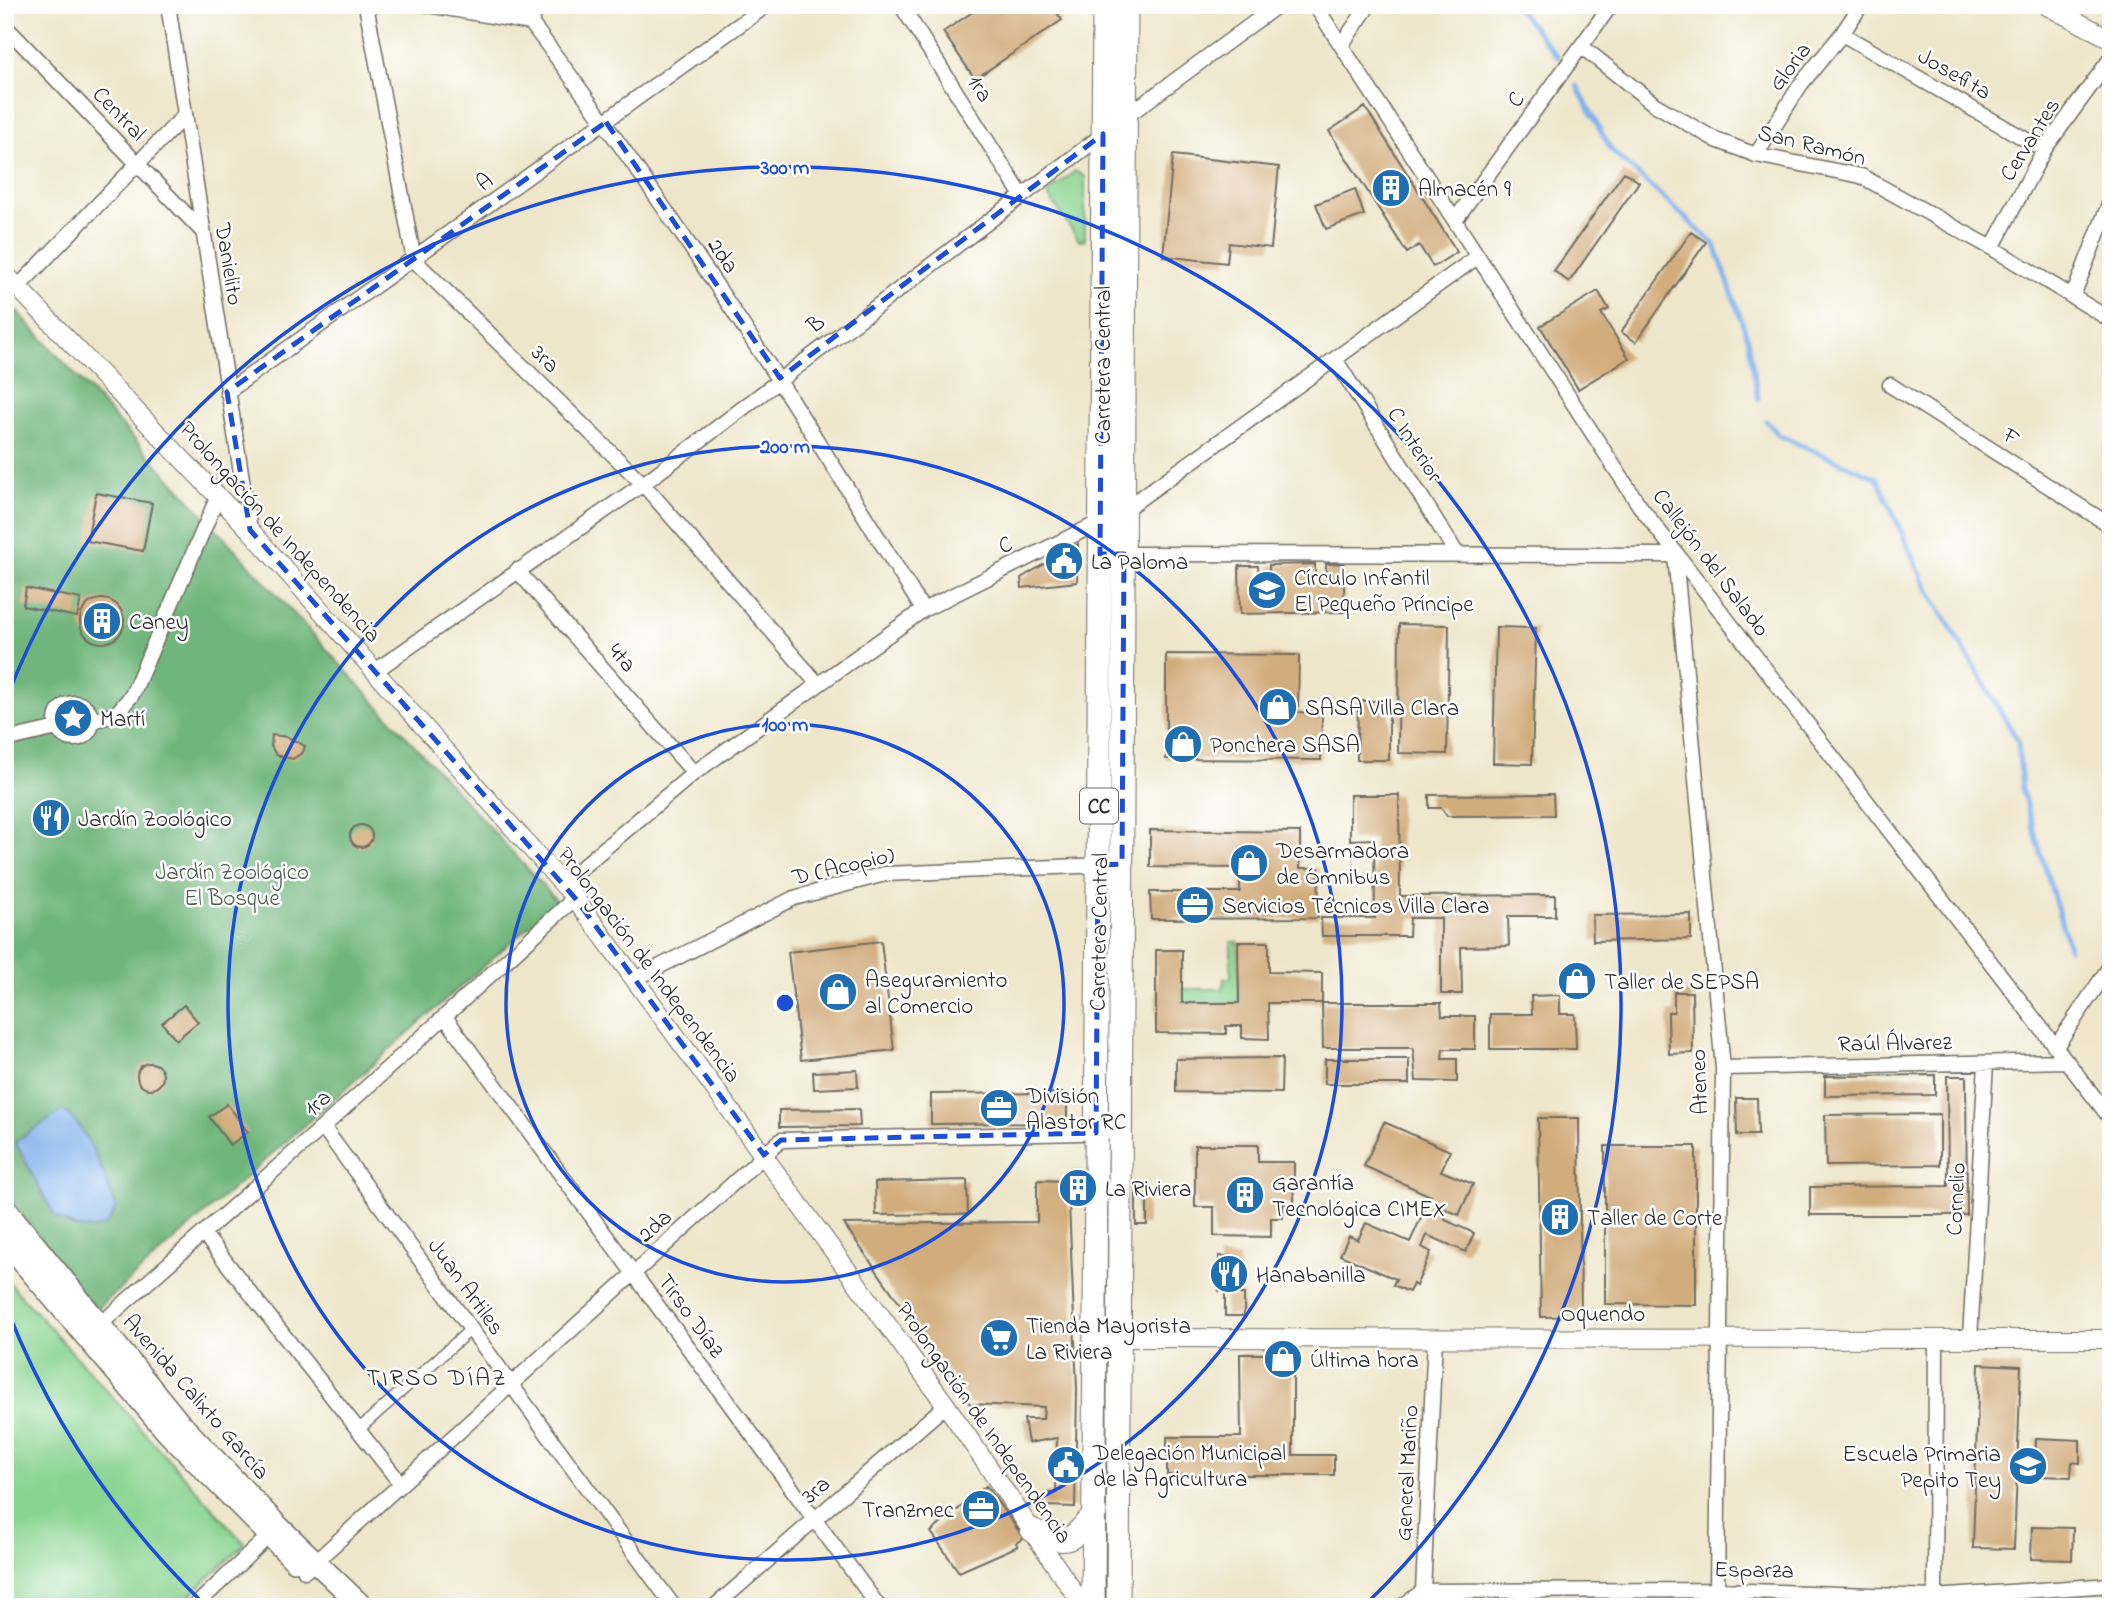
<svg xmlns="http://www.w3.org/2000/svg" width="2116" height="1612" font-family="'Indie Flower',sans-serif">
	<rect width="100%" height="100%" fill="#fff"/>
	<filter id="ink" filterUnits="userSpaceOnUse"><feTurbulence type="fractalNoise" baseFrequency=".0143" numOctaves="2"/><feDisplacementMap in="SourceGraphic" scale="14" xChannelSelector="R" yChannelSelector="G"/><feConvolveMatrix kernelMatrix="1 2 1 2 8 2 1 2 1" color-interpolation-filters="sRGB"/></filter>
	<filter id="wash" filterUnits="userSpaceOnUse"><feTurbulence type="fractalNoise" baseFrequency=".00686" numOctaves="4" result="noise"/><feDisplacementMap in="SourceGraphic" scale="28" xChannelSelector="R" yChannelSelector="G"/><feGaussianBlur stdDeviation="1.57" result="paint"/><feColorMatrix in="noise" values="0 0 0 0 0 0 0 0 0 0 0 0 0 0 0 0 0 1.4 0 .05"/><feComposite in="paint" operator="in"/></filter>
	<g filter="url(#wash)">
		<rect width="100%" height="100%" fill="#eee6ca"/>
		<path fill="#8ad491" stroke="#5a805e" stroke-width="2" d="M 1075,171 L 1085,177 L 1085,240 L 1079,240 L 1047,194 Z
			M 1231,942 L 1238,942 L 1239,1003 L 1182,1003 L 1182,989 L 1223,989 L 1224,978 L 1231,978 Z
			M 5,1278 L 245,1544 L 177,1607 L 5,1607 Z"/>
		<path fill="#6fb67b" stroke="#4d7053" stroke-width="2" d="M 5,298 L 557,901 L 96,1310 L 5,1193 Z"/>
		<path fill="#7fb1eb" stroke="#556e8b" stroke-width="2" d="M 63,1110 C 92,1132 103,1175 117,1208 L 106,1225 L 92,1229 L 74,1227 L 55,1217 L 15,1142 Z"/>
		<g fill="none" stroke-linecap="round" stroke-linejoin="round">
			<path stroke="#7fb1eb" stroke-width="5" d="M 1515,5 L 1558,57
				M 1577,86 L 1611,150 L 1715,245 L 1748,339 L 1758,398
				M 1766,421 L 1780,436 L 1877,478 L 1924,582 L 2018,741 L 2022,790 L 2069,948"/>
		</g>
		<g id="blocks">
			<path fill="#d1ac7c" d="M 983,5 L 1051,5 L 1062,20 L 975,79 L 943,32 Z
				M 1365,107 L 1457,252 L 1433,267 L 1419,245 L 1407,253 L 1329,131 Z
				M 1173,155 L 1279,167 L 1271,248 L 1229,243 L 1227,263 L 1163,256 Z
				M 1624,172 L 1639,182 L 1569,282 L 1554,271 Z
				M 1355,189 L 1364,215 L 1326,229 L 1316,204 Z
				M 1691,232 L 1706,242 L 1636,342 L 1621,332 Z
				M 1598,291 L 1609,309 L 1601,313 L 1629,358 L 1578,389 L 1540,326 Z
				M 96,493 L 152,503 L 143,551 L 87,541 Z
				M 1078,544 L 1077,582 L 1022,588 L 1021,578 Z
				M 1343,563 L 1345,612 L 1240,614 L 1239,566 L 1258,566 L 1259,576 L 1269,575 L 1269,565 L 1315,564 L 1315,574 L 1326,574 L 1326,564 Z
				M 26,588 L 81,599 L 77,617 L 23,606 Z
				M80 621a22 22 0 1 1 44 0a22 22 0 1 1-44 0Z
				M 1399,624 L 1449,625 L 1447,754 L 1398,753 Z
				M 1496,627 L 1536,628 L 1532,764 L 1493,763 Z
				M 1166,654 L 1299,655 L 1298,712 L 1322,713 L 1321,760 L 1166,759 Z
				M 1358,701 L 1389,701 L 1389,760 L 1357,760 Z
				M 272,735 L 288,737 L 305,746 L 303,752 L 293,759 L 276,755 L 271,746 Z
				M 1553,794 L 1554,815 L 1447,816 L 1441,808 L 1429,808 L 1429,795 Z
				M 1350,795 L 1399,795 L 1400,896 L 1555,895 L 1555,916 L 1508,916 L 1509,946 L 1461,947 L 1462,994 L 1441,994 L 1441,918 L 1410,918 L 1409,936 L 1322,936 L 1321,918 L 1375,918 L 1374,839 L 1350,840 Z
				M350 836a11 11 0 1 1 22 0a11 11 0 1 1-22 0Z
				M 1150,830 L 1300,832 L 1300,868 L 1319,868 L 1318,918 L 1151,919 L 1150,892 L 1240,892 L 1240,868 L 1150,867 Z
				M 1691,914 L 1691,939 L 1593,941 L 1592,915 Z
				M 881,941 L 894,1050 L 801,1060 L 788,952 Z
				M 1238,942 L 1269,942 L 1269,972 L 1322,973 L 1322,1003 L 1268,1003 L 1269,1039 L 1242,1038 L 1242,1026 L 1226,1026 L 1226,1034 L 1156,1033 L 1156,950 L 1182,950 L 1182,1003 L 1239,1003 Z
				M 1674,992 L 1692,992 L 1693,1053 L 1669,1054 L 1668,1012 L 1674,1012 Z
				M 1560,995 L 1560,1014 L 1575,1014 L 1576,1049 L 1490,1049 L 1490,1014 L 1532,1014 L 1531,996 Z
				M 1322,1003 L 1441,1003 L 1442,1016 L 1475,1016 L 1475,1049 L 1443,1049 L 1442,1059 L 1457,1059 L 1457,1082 L 1416,1081 L 1413,1048 L 1323,1048 Z
				M 184,1005 L 198,1022 L 176,1040 L 162,1023 Z
				M 1282,1058 L 1281,1093 L 1176,1092 L 1176,1059 Z
				M 1325,1059 L 1409,1059 L 1409,1084 L 1325,1084 Z
				M137 1076a13 13 0 1 1 26 0a13 13 0 1 1-26 0Z
				M 857,1070 L 858,1087 L 814,1089 L 813,1072 Z
				M 1935,1075 L 1935,1095 L 1825,1096 L 1825,1076 Z
				M 1947,1076 L 1966,1076 L 1967,1215 L 1810,1215 L 1810,1187 L 1948,1186 Z
				M 1067,1093 L 1067,1123 L 931,1124 L 931,1094 Z
				M 1736,1098 L 1757,1098 L 1758,1135 L 1737,1135 Z
				M 227,1104 L 248,1132 L 230,1145 L 209,1117 Z
				M 859,1109 L 860,1126 L 779,1127 L 779,1110 Z
				M 1940,1114 L 1940,1165 L 1826,1166 L 1825,1115 Z
				M 1538,1118 L 1579,1118 L 1581,1316 L 1541,1317 Z
				M 1384,1122 L 1450,1151 L 1441,1171 L 1473,1184 L 1459,1215 L 1438,1206 L 1436,1211 L 1446,1215 L 1445,1220 L 1474,1233 L 1466,1252 L 1427,1235 L 1422,1247 L 1431,1252 L 1416,1286 L 1413,1284 L 1409,1292 L 1393,1285 L 1396,1279 L 1340,1255 L 1349,1236 L 1358,1240 L 1366,1223 L 1410,1242 L 1431,1196 L 1364,1166 Z
				M 1195,1145 L 1258,1145 L 1258,1162 L 1294,1162 L 1294,1204 L 1283,1204 L 1283,1218 L 1271,1218 L 1271,1237 L 1214,1236 L 1214,1207 L 1195,1207 Z
				M 1605,1146 L 1696,1146 L 1696,1305 L 1605,1304 Z
				M 1073,1170 L 1083,1171 L 1083,1206 L 1072,1206 Z
				M 967,1180 L 968,1214 L 876,1215 L 875,1182 Z
				M 1037,1180 L 1068,1181 L 1077,1388 L 1075,1507 L 1043,1506 L 1044,1493 L 1056,1493 L 1057,1438 L 1028,1443 L 1024,1419 L 1043,1419 L 1044,1407 L 970,1404 L 844,1224 L 1037,1222 Z
				M 1136,1190 L 1147,1190 L 1147,1225 L 1136,1225 Z
				M 1219,1256 L 1239,1257 L 1239,1292 L 1219,1291 Z
				M 1225,1294 L 1244,1294 L 1244,1316 L 1225,1316 Z
				M 1240,1354 L 1293,1354 L 1293,1455 L 1334,1455 L 1334,1475 L 1167,1475 L 1167,1437 L 1241,1437 Z
				M 1979,1364 L 2021,1366 L 2014,1549 L 1973,1548 Z
				M 2036,1438 L 2080,1440 L 2080,1463 L 2072,1462 L 2071,1477 L 2035,1476 Z
				M 986,1486 L 1024,1538 L 1016,1543 L 1018,1546 L 959,1572 L 931,1532 Z
				M 2032,1527 L 2073,1528 L 2072,1560 L 2031,1559 Z"/>
		</g>
	</g>
	<g filter="url(#ink)">
		<use href="#blocks" fill-opacity="0" stroke="#6f6c63" stroke-width="2"/>
		<g fill="none" stroke-linecap="round" stroke-linejoin="round">
			<g stroke="#6f6c63" stroke-width="13">
				<path id="pedestrian" d="M 358,1430 L 470,1330"/>
			</g>
			<g stroke="#6f6c63" stroke-width="17">
				<path id="minor" d="M 168,5 L 250,530
					M 366,5 L 414,260 L 643,484 L 817,683
					M 428,5 L 531,23 C 673,211 799,409 923,610
					M 901,5 L 1022,196
					M 1315,5 L 1639,505 L 2111,1119
					M 531,23 L 537,5
					M 5,26 L 202,231
					M 1842,34 L 2044,150
					M 1342,44 L 1369,5
					M 1581,46 L 1654,104 L 1716,140 L 1756,155 L 1861,176 L 1992,248 L 2111,320
					M 1124,118 L 1278,5
					M 1756,155 L 1801,84 L 1842,34 L 1861,5
					M 1455,220 L 1611,5
					M 1992,248 L 2044,150 L 2111,58
					M 18,287 L 183,117
					M 2073,296 L 2111,199
					M 1335,359 L 1457,554
					M 1890,385 L 2111,526
					M 227,392 L 767,5
					M 1116,554 L 1675,555 L 1723,1068 L 1717,1590 L 1726,1607
					M 517,570 L 694,773
					M 375,671 L 643,484 L 1105,133
					M56 721a18 18 0 1 1 36 0a18 18 0 1 1-36 0Z
					M 92,721 L 116,714 L 132,695 L 218,496
					M 5,740 L 57,728
					M 562,884 L 694,773 L 923,610 L 1124,510 L 1477,257
					M 635,979 L 794,898 L 885,874 L 1103,865
					M 445,1017 L 879,1607
					M 2057,1045 L 2111,965
					M 1723,1068 L 2067,1061
					M 323,1127 L 674,1607
					M 203,1233 L 401,1484
					M 95,1329 L 323,1127 L 575,898
					M 1435,1338 L 1423,1591 L 1436,1607
					M 1970,1338 L 1986,1063
					M 305,1571 L 781,1140 L 1121,1132
					M 194,1607 L 274,1531
					M 714,1607 L 946,1405
					M 1401,1607 L 1423,1591 L 1717,1590 L 1934,1597 L 2111,1585
					M 1935,1607 L 1936,1338"/>
			</g>
			<g stroke="#6f6c63" stroke-width="20">
				<path id="tertiary" d="M 2045,5 L 2111,39
					M 5,274 L 250,530 L 575,898 L 946,1405 L 1084,1607
					M 1095,1338 L 2111,1339"/>
			</g>
			<g stroke="#6f6c63" stroke-width="24">
				<path id="secondary" d="M 5,1208 L 178,1421 L 279,1527 L 363,1607
					M 5,1241 L 167,1432 L 295,1561"/>
			</g>
			<g stroke="#6f6c63" stroke-width="25">
				<path id="primary" d="M 1032,1530 C 1070,1547 1071,1541 1095,1513
					M 1093,1607 L 1104,5
					M 1118,1607 L 1126,5"/>
			</g>
			<use href="#pedestrian" stroke="#fff" stroke-width="10"/>
			<use href="#minor" stroke="#fff" stroke-width="14"/>
			<use href="#tertiary" stroke="#fff" stroke-width="18"/>
			<use href="#secondary" stroke="#fff" stroke-width="21"/>
			<use href="#primary" stroke="#fff" stroke-width="23"/>
		</g>
	</g>
	<path fill="none" stroke="#1d4ed8" stroke-width="5" stroke-dasharray="14 9" stroke-linejoin="round" d="M 606,122 L 780,378 L 1103,134 L 1100,554 L 1124,554 L 1122,864 L 1098,865 L 1096,1133 L 781,1140 L 764,1155 L 575,898 L 250,530 L 227,392 Z"/>
	<g fill="none" stroke="#1d4ed8" stroke-width="3.5">
		<circle cx="785" cy="1003" r="279"/>
		<circle cx="785" cy="1003" r="557"/>
		<path d="M204 1604A836 836 0 0 1 7 1309M7 697A836 836 0 1 1 1366 1604"/>
	</g>
	<defs>
		<g id="building-disc" transform="scale(2.0125)"><circle r="9.5" fill="#1f6fb2" stroke="#fff"/><path d="M-4-6H4V6H1V3H-1V6H-4ZM-2.5-4.3h1.7v1.8h-1.7ZM.8-4.3h1.7v1.8H.8ZM-2.5-1h1.7V.8h-1.7ZM.8-1h1.7V.8H.8Z" fill="#fff"/></g>
		<g id="civic-disc" transform="scale(2.0125)"><circle r="9.5" fill="#1f6fb2" stroke="#fff"/><path d="M-.6-6.5H3V-4.5H.6V-3L4-1V1h2V6H-6V1h2V-1L-.6-3ZM-1.2 2.5V6h2.4V2.5Z" fill="#fff"/></g>
		<g id="school-disc" transform="scale(2.0125)"><circle r="9.5" fill="#1f6fb2" stroke="#fff"/><path d="M0-5L7-2L0 1L-7-2ZM-4 1L0 2.5L4 1V4Q0 6-4 4Z" fill="#fff"/></g>
		<g id="shop-disc" transform="scale(2.0125)"><circle r="9.5" fill="#1f6fb2" stroke="#fff"/><path d="M-5-2.5h2.3a2.7 3.5 0 0 1 5.4 0H5L5.5 6h-11ZM-1.5-2.5h3a1.5 2.3 0 0 0-3 0Z" fill="#fff"/></g>
		<g id="sight-disc" transform="scale(2.0125)"><circle r="9.5" fill="#1f6fb2" stroke="#fff"/><path d="M0-6L1.8-2.2L6-1.7L2.9 1.2L3.7 5.4L0 3.3L-3.7 5.4L-2.9 1.2L-6-1.7L-1.8-2.2Z" fill="#fff"/></g>
		<g id="restaurant-disc" transform="scale(2.0125)"><circle r="9.5" fill="#1f6fb2" stroke="#fff"/><path d="M-5-6h1v4h1v-4h1v4h1v-4h1v5L-1.5 .5V6h-2V.5L-5-1ZM5-6V6H3V1.5H1.5Q1.5-4 5-6Z" fill="#fff"/></g>
		<g id="office-disc" transform="scale(2.0125)"><circle r="9.5" fill="#1f6fb2" stroke="#fff"/><path d="M-6-3h4V-5.5h4V-3h4V5H-6ZM-1-4.5V-3h2v-1.5ZM-6 0V1H6V0Z" fill="#fff"/></g>
		<g id="supermarket-disc" transform="scale(2.0125)"><circle r="9.5" fill="#1f6fb2" stroke="#fff"/><path d="M-6-5.5h2.5l.6 2H6L4.5 2H-2.5L-4.4-4H-6ZM-1.5 3.2a1.3 1.3 0 1 0 .1 0ZM3 3.2a1.3 1.3 0 1 0 .1 0Z" fill="#fff"/></g>
	</defs>
	<g fill-rule="evenodd">
		<use href="#building-disc" x="1391" y="188"/>
		<use href="#civic-disc" x="1064" y="561"/>
		<use href="#school-disc" x="1267" y="590"/>
		<use href="#building-disc" x="102" y="621"/>
		<use href="#shop-disc" x="1278" y="707"/>
		<use href="#sight-disc" x="73" y="718"/>
		<use href="#shop-disc" x="1183" y="744"/>
		<use href="#restaurant-disc" x="51" y="818"/>
		<use href="#shop-disc" x="1249" y="863"/>
		<use href="#office-disc" x="1195" y="905"/>
		<use href="#shop-disc" x="1577" y="981"/>
		<use href="#shop-disc" x="838" y="992"/>
		<use href="#office-disc" x="999" y="1108"/>
		<use href="#building-disc" x="1078" y="1188"/>
		<use href="#building-disc" x="1245" y="1195"/>
		<use href="#building-disc" x="1560" y="1217"/>
		<use href="#restaurant-disc" x="1229" y="1274"/>
		<use href="#supermarket-disc" x="999" y="1338"/>
		<use href="#shop-disc" x="1283" y="1359"/>
		<use href="#civic-disc" x="1066" y="1465"/>
		<use href="#school-disc" x="2028" y="1466"/>
		<use href="#office-disc" x="981" y="1509"/>
	</g>
	<g text-anchor="middle" stroke-width="5" stroke-linejoin="round" paint-order="stroke">
		<rect fill="#fff" stroke="#6b6b6b" stroke-width="2" x="1080" y="788.5" width="38" height="35" rx="5"/>
		<g font-size="21" font-weight="bold" fill="#2b2b2b">
			<text x="1099" y="813">CC</text>
		</g>
		<g font-size="23" fill="#2b2b2b" stroke="#fff">
			<text transform="translate(1789 66) rotate(-53)" y="8">Gloria</text>
			<text transform="translate(1955 73) rotate(30)" y="8">Josefita</text>
			<text transform="translate(981 88) rotate(58)" y="8">1ra</text>
			<text transform="translate(1515 99) rotate(-54)" y="8">C</text>
			<text transform="translate(120 113) rotate(46)" y="8">Central</text>
			<text transform="translate(2029 139) rotate(-58)" y="8">Cervantes</text>
			<text transform="translate(1812 144) rotate(14)" y="8">San Ramón</text>
			<text transform="translate(484 181) rotate(-36)" y="8">A</text>
			<text transform="translate(724 255) rotate(56)" y="8">2da</text>
			<text transform="translate(230 264) rotate(81)" y="8">Danielito</text>
			<text transform="translate(815 323) rotate(-37)" y="8">B</text>
			<text transform="translate(546 358) rotate(44)" y="8">3ra</text>
			<text transform="translate(1102 365) rotate(-90)" y="8">Carretera Central</text>
			<text transform="translate(2012 436) rotate(32)" y="8">F</text>
			<text transform="translate(1416 444) rotate(58)" y="8">C Interior</text>
			<text transform="translate(281 531) rotate(48)" y="8">Prolongación de Independencia</text>
			<text transform="translate(1005 544) rotate(-26)" y="8">C</text>
			<text transform="translate(1712 562) rotate(53)" y="8">Callejón del Salado</text>
			<text transform="translate(623 657) rotate(49)" y="8">4ta</text>
			<text transform="translate(843 865) rotate(-13)" y="8">D (Acopio)</text>
			<text transform="translate(1098 932) rotate(-89)" y="8">Carretera Central</text>
			<text transform="translate(650 964) rotate(53)" y="8">Prolongación de Independencia</text>
			<text transform="translate(1895 1042) rotate(-1)" y="8">Raúl Álvarez</text>
			<text transform="translate(1698 1082) rotate(-92)" y="8">Ateneo</text>
			<text transform="translate(317 1102) rotate(-42)" y="8">1ra</text>
			<text transform="translate(1955 1199) rotate(-87)" y="8">Cornelio</text>
			<text transform="translate(654 1225) rotate(-42)" y="8">2da</text>
			<text transform="translate(467 1286) rotate(54)" y="8">Juan Artiles</text>
			<text x="1603" y="1321">Oquendo</text>
			<text transform="translate(692 1315) rotate(54)" y="8">Tirso Díaz</text>
			<text transform="translate(197 1396) rotate(49)" y="8">Avenida Calixto García</text>
			<text transform="translate(985 1422) rotate(55)" y="8">Prolongación de Independencia</text>
			<text transform="translate(1406 1473) rotate(-87)" y="8">General Mariño</text>
			<text transform="translate(815 1489) rotate(-41)" y="8">3ra</text>
			<text transform="translate(1754 1569) rotate(1)" y="8">Esparza</text>
		</g>
		<g font-size="23" fill="#2b2b2b" stroke="#fff" text-anchor="start">
			<text x="1418" y="196">Almacén 9</text>
			<text x="1091" y="569">La Paloma</text>
			<text x="1294" y="585">Círculo Infantil<tspan x="1294" dy="26">El Pequeño Príncipe</tspan></text>
			<text x="129" y="629">Caney</text>
			<text x="1305" y="715">SASA Villa Clara</text>
			<text x="100" y="726">Martí</text>
			<text x="1210" y="752">Ponchera SASA</text>
			<text x="78" y="826">Jardín Zoológico</text>
			<text x="1276" y="858">Desarmadora<tspan x="1276" dy="26">de Ómnibus</tspan></text>
			<text x="1222" y="913">Servicios Técnicos Villa Clara</text>
			<text x="865" y="987">Aseguramiento<tspan x="865" dy="26">al Comercio</tspan></text>
			<text x="1604" y="989">Taller de SEPSA</text>
			<text x="1026" y="1103">División<tspan x="1026" dy="26">Alastor RC</tspan></text>
			<text x="1272" y="1190">Garantía<tspan x="1272" dy="26">Tecnológica CIMEX</tspan></text>
			<text x="1105" y="1196">La Riviera</text>
			<text x="1587" y="1225">Taller de Corte</text>
			<text x="1256" y="1282">Hanabanilla</text>
			<text x="1026" y="1333">Tienda Mayorista<tspan x="1026" dy="26">La Riviera</tspan></text>
			<text x="1310" y="1367">Última hora</text>
			<text x="1093" y="1460">Delegación Municipal<tspan x="1093" dy="26">de la Agricultura</tspan></text>
			<text x="2001" y="1461" text-anchor="end">Escuela Primaria<tspan x="2001" dy="26">Pepito Tey</tspan></text>
			<text x="954" y="1517" text-anchor="end">Tranzmec</text>
		</g>
		<g font-size="23" fill="#485e4a" stroke="#fff">
			<text x="232" y="879">Jardín Zoológico<tspan x="232" dy="26">El Bosque</tspan></text>
		</g>
		<g font-size="24" letter-spacing="2" fill="#2b2b2b" stroke="#fff">
			<text x="437" y="1385">TIRSO DÍAZ</text>
		</g>
	</g>
	<circle cx="785" cy="1003" r="10" fill="#1d4ed8" stroke="#fff" stroke-width="3.5"/>
	<g font-size="21" text-anchor="middle" font-weight="bold" fill="#1d4ed8" stroke="#fff" stroke-width="5" stroke-linejoin="round" paint-order="stroke">
		<text x="785" y="174">300 m</text>
		<text x="785" y="453">200 m</text>
		<text x="785" y="731">100 m</text>
	</g>
	<rect width="2116" height="1612" fill="none" stroke="#fff" stroke-width="28"/>
</svg>
